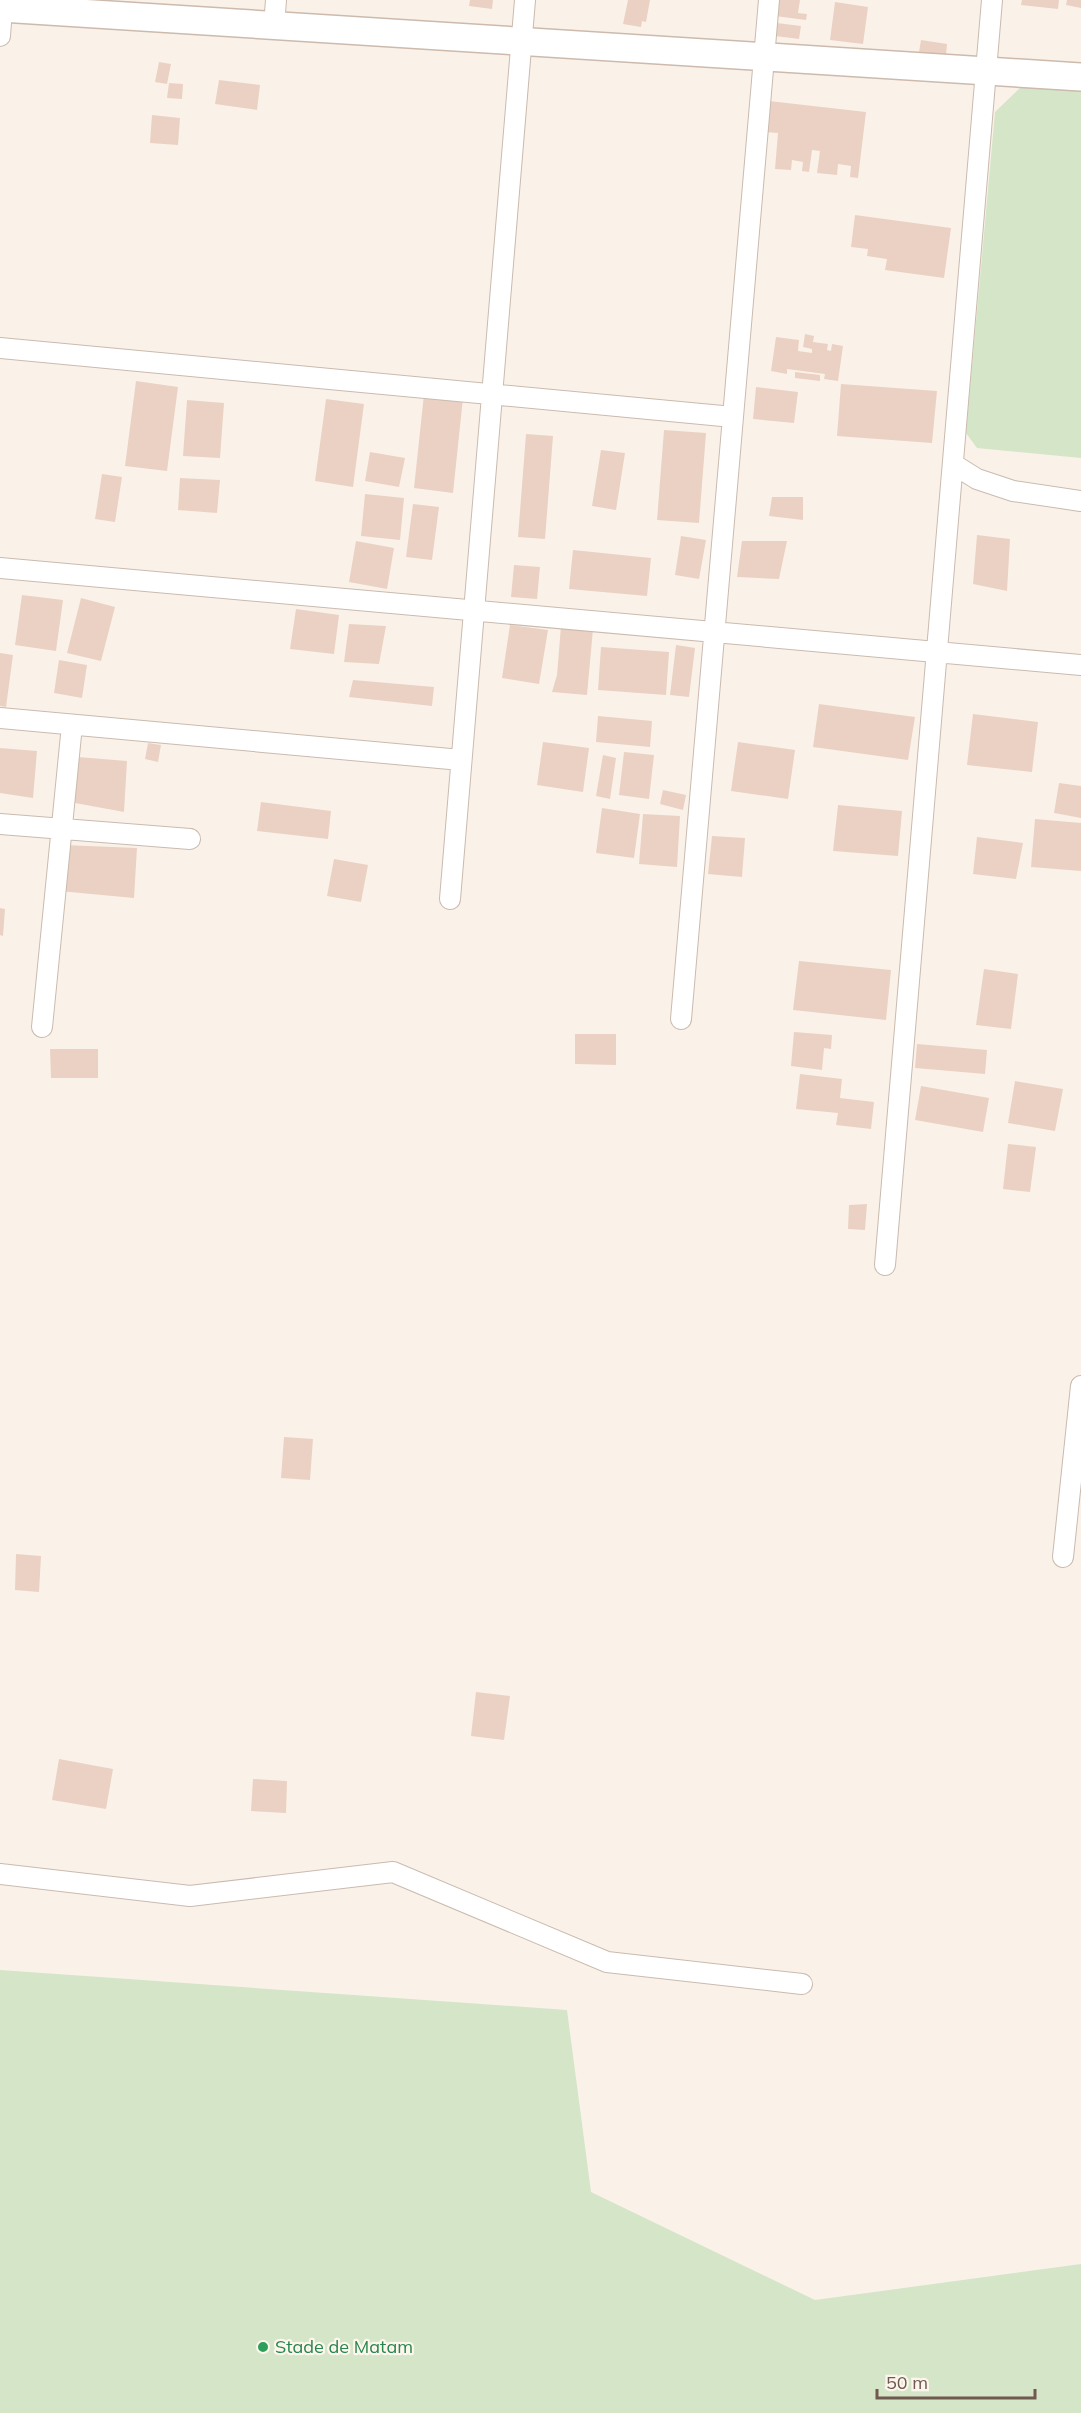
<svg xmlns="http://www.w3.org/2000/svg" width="1081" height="2413" font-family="Mulish,sans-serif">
	<rect width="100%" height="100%" fill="#faf2e8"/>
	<path fill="#d5e5c8" d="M 1026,82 L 1081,89 L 1081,458 L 977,448 L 966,433 L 995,112 Z
		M 0,1970 L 567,2010 L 591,2192 L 815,2300 L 1081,2264 L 1081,2413 L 0,2413 Z"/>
	<path fill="#ebd1c3" d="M 470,0 L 493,0 L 492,9 L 469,6 Z
		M 628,0 L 650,0 L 646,22 L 642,21 L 641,27 L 623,24 Z
		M 777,0 L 800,0 L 798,13 L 807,14 L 806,20 L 775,16 Z
		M 1022,0 L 1059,0 L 1058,9 L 1021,5 Z
		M 1067,0 L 1081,0 L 1081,8 L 1066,5 Z
		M 835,2 L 868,7 L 863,44 L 830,40 Z
		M 777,23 L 801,26 L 799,39 L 775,36 Z
		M 921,40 L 947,44 L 946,55 L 919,52 Z
		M 159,62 L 171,64 L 167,84 L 155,82 Z
		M 219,80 L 260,85 L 257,110 L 215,104 Z
		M 169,83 L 183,84 L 182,99 L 167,98 Z
		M 769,101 L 866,112 L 858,178 L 850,177 L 851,166 L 838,164 L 837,175 L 817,173 L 820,151 L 812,150 L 809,172 L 802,171 L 803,162 L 792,160 L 791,170 L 775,169 L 778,133 L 765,132 Z
		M 152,115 L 180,118 L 178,145 L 150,143 Z
		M 855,215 L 951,228 L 944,278 L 885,270 L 887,259 L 867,256 L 868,249 L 851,247 Z
		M 805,334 L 814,336 L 813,342 L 828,344 L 827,350 L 831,351 L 832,344 L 843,346 L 838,381 L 824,379 L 825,374 L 787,369 L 787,374 L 771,371 L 776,337 L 799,340 L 798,351 L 812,353 L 812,349 L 803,347 Z
		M 795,372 L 820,375 L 820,381 L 795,378 Z
		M 136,381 L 178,387 L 167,471 L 125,466 Z
		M 841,384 L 937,391 L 932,443 L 837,436 Z
		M 756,387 L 798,392 L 794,423 L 753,419 Z
		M 424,394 L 463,398 L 453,493 L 414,488 Z
		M 326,399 L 364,404 L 353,487 L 315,481 Z
		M 187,400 L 224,403 L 220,458 L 183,456 Z
		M 664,430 L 706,433 L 699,523 L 657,520 Z
		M 526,434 L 553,436 L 545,539 L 518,537 Z
		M 601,450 L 625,453 L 616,510 L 592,506 Z
		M 370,452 L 405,458 L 399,487 L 365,481 Z
		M 102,474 L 122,477 L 115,522 L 95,519 Z
		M 180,478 L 220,480 L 217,513 L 178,510 Z
		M 365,494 L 404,498 L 400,540 L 361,536 Z
		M 772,497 L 803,497 L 803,520 L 769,516 Z
		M 413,504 L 439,507 L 432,560 L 406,557 Z
		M 977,535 L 1010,539 L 1007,591 L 973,584 Z
		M 681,536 L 706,540 L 699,579 L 675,575 Z
		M 356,541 L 394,548 L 387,589 L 349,582 Z
		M 742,541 L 787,541 L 779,579 L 737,577 Z
		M 573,550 L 651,558 L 647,596 L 569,589 Z
		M 514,565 L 540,567 L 537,599 L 511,597 Z
		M 22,595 L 63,600 L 56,651 L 15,645 Z
		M 81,598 L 115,607 L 101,661 L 67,653 Z
		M 296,609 L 339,615 L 334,654 L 290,649 Z
		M 349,624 L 386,626 L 379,664 L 344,662 Z
		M 510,625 L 548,630 L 539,684 L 502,678 Z
		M 561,626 L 593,629 L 587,695 L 552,692 L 557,675 Z
		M 676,645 L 695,648 L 689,697 L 670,695 Z
		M 601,647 L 669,652 L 666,695 L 598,690 Z
		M 0,653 L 13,655 L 6,707 L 0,706 Z
		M 59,660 L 87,665 L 82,698 L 54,693 Z
		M 353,680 L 434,687 L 432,706 L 349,697 Z
		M 819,704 L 915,717 L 908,760 L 813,747 Z
		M 973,714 L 1038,722 L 1032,772 L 967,765 Z
		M 598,716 L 652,721 L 650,747 L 596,742 Z
		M 543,742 L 589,748 L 583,792 L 537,785 Z
		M 738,742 L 795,750 L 788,799 L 731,791 Z
		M 148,743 L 161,745 L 158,762 L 145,759 Z
		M 0,748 L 37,751 L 33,798 L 0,793 Z
		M 624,752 L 654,755 L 649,799 L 619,795 Z
		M 603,755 L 616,758 L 610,799 L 596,796 Z
		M 78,757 L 127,761 L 124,812 L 75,803 Z
		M 1059,783 L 1081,786 L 1081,818 L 1054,813 Z
		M 663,790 L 686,795 L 683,810 L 660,804 Z
		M 261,802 L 331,811 L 328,839 L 257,831 Z
		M 838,805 L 902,811 L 898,856 L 833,851 Z
		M 602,808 L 640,814 L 634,858 L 596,853 Z
		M 643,814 L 680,816 L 677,867 L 639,864 Z
		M 1035,819 L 1081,823 L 1081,871 L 1031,867 Z
		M 712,836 L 745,838 L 742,877 L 708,874 Z
		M 977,837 L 1023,843 L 1016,879 L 973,874 Z
		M 63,845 L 137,848 L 134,898 L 59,891 Z
		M 334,859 L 368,865 L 361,902 L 327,896 Z
		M 0,908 L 5,909 L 3,936 L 0,935 Z
		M 799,961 L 891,970 L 886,1020 L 793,1010 Z
		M 984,969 L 1018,974 L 1011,1029 L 976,1025 Z
		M 794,1032 L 832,1035 L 831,1049 L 824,1048 L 822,1070 L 791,1066 Z
		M 575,1034 L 616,1034 L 616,1065 L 575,1064 Z
		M 917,1044 L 987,1050 L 985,1074 L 915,1068 Z
		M 50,1049 L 98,1049 L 98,1078 L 51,1078 Z
		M 800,1074 L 842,1079 L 840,1098 L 874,1102 L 871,1129 L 836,1125 L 838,1113 L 796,1109 Z
		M 1015,1081 L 1063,1089 L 1055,1131 L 1008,1123 Z
		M 921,1086 L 989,1098 L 983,1132 L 915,1120 Z
		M 1008,1144 L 1036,1147 L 1030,1192 L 1003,1189 Z
		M 867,1204 L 865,1230 L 848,1229 L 849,1205 Z
		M 284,1437 L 313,1439 L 310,1480 L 281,1478 Z
		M 16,1554 L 41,1556 L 39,1592 L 15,1590 Z
		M 476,1692 L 510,1696 L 504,1740 L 471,1736 Z
		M 59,1759 L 113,1769 L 106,1809 L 52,1800 Z
		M 253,1779 L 287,1781 L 286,1813 L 251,1811 Z"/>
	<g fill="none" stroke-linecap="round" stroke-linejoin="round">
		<g stroke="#cabaaf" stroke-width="22">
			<path id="street" d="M 274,26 L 276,0
				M 0,36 L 2,9
				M 0,348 L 733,417
				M 953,464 L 977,479 L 1013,491 L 1081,501
				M 0,568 L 1081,665
				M 0,718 L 461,760
				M 0,824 L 190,839
				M 450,899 L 525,0
				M 681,1019 L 769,0
				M 42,1027 L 72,725
				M 885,1265 L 992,0
				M 1063,1557 L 1081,1386
				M 0,1874 L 190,1896 L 393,1872 L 607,1962 L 802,1984"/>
		</g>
		<g stroke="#ccbaad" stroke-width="30">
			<path id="secondary" d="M 0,8 L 1081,77"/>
		</g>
		<use href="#street" stroke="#fff" stroke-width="20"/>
		<use href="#secondary" stroke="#fff" stroke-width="27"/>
	</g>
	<circle fill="#2e9e5b" stroke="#fdf6ed" stroke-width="2" cx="263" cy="2347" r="6"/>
	<g text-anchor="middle" stroke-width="4.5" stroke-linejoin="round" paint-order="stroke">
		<g font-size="18" fill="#27864d" stroke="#fdf6ed" text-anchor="start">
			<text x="275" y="2353">Stade de Matam</text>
		</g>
	</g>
	<path d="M877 2389v9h158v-9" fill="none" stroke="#70594f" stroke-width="3"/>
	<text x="886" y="2389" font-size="18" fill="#70594f" stroke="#fdf6ed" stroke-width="4.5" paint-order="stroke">50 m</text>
</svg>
